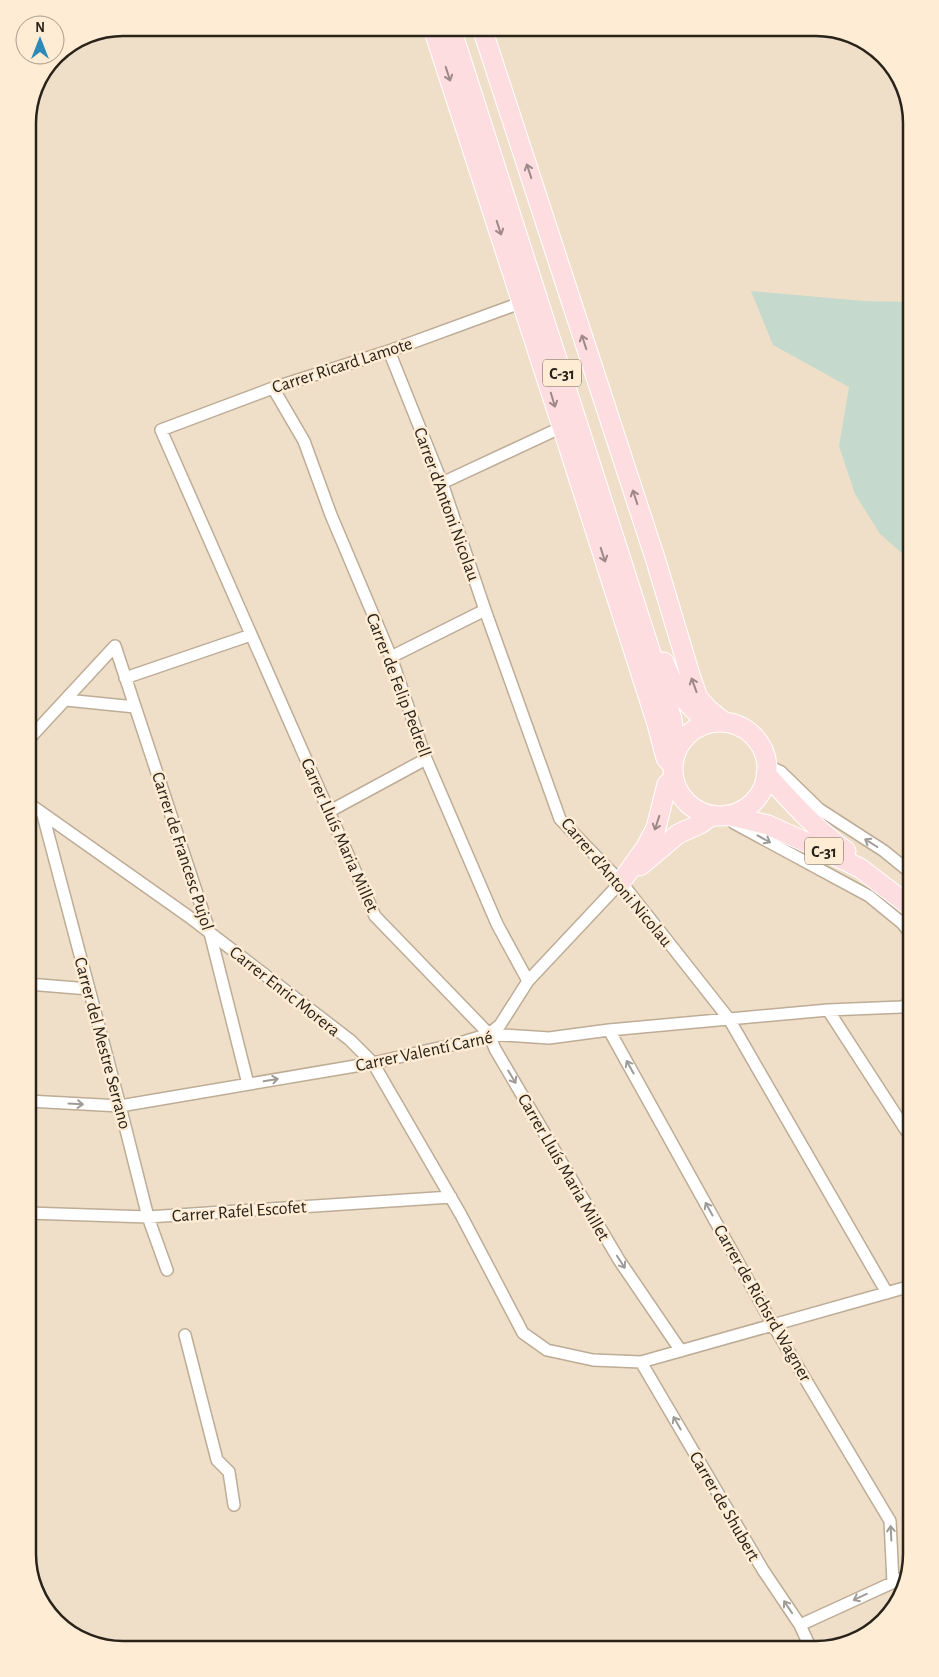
<svg xmlns="http://www.w3.org/2000/svg" width="939" height="1677" font-family="'Alegreya Sans',sans-serif">
	<rect width="100%" height="100%" fill="#f0dfc8"/>
	<path fill="#c5dacc" d="M 751,291 L 864,301 L 911,302 L 911,561 L 880,534 L 855,494 L 839,446 L 849,387 L 773,345 Z"/>
	<g fill="none" stroke-linecap="round" stroke-linejoin="round">
		<g stroke="#bdac96" stroke-width="14">
			<path id="minor" d="M 523,302 L 389,351 L 273,388 L 161,430 L 375,916 L 489,1034 L 495,1049 L 619,1260 L 681,1351
				M 389,351 L 442,483 L 485,610 L 560,819 L 621,882 L 729,1019 L 887,1293
				M 273,388 L 304,441 L 331,515 L 391,657 L 426,759 L 497,924 L 528,981
				M 442,483 L 562,427
				M 391,657 L 485,610
				M 125,678 L 251,635
				M 66,700 L 135,707
				M 28,740 L 115,646 L 210,933 L 248,1084
				M 767,765 L 781,772 L 819,809 L 884,851 L 911,873
				M 28,803 L 188,916 L 350,1040 L 373,1063 L 461,1215 L 523,1333 L 547,1350 L 593,1360 L 641,1362 L 911,1286
				M 330,811 L 426,759
				M 43,815 L 120,1106 L 148,1217 L 167,1270
				M 734,823 L 869,896 L 902,923 L 911,934
				M 28,984 L 89,989
				M 828,1010 L 911,1138
				M 609,1030 L 773,1325 L 890,1521 L 893,1582
				M 489,1034 L 500,1025 L 528,981 L 621,882
				M 28,1101 L 120,1106 L 373,1063 L 460,1043 L 489,1034 L 549,1038 L 609,1030 L 828,1010 L 901,1007 L 911,1004
				M 28,1213 L 148,1217 L 451,1197
				M 185,1335 L 217,1460 L 229,1472 L 234,1505
				M 641,1362 L 763,1570 L 800,1625 L 811,1649
				M 800,1625 L 905,1577"/>
		</g>
		<g stroke="#fff" stroke-width="21">
			<path id="primary" d="M 433,28 C 509,259 583,492 657,724 L 666,758 L 673,766
				M 451,28 L 672,719 L 676,751
				M 482,28 L 656,561 L 691,678 L 698,698 L 709,710 L 724,722
				M 664,662 C 672,687 688,706 708,723
				M673 769a47 47 0 1 1 94 0a47 47 0 1 1-94 0Z
				M 766,774 C 793,803 814,828 846,851
				M 727,815 L 768,825 L 819,848 L 860,868 L 911,907
				M 640,866 L 678,834 L 700,824 L 713,815
				M 621,882 L 646,847 L 656,828 L 667,784 L 674,779"/>
		</g>
		<use href="#minor" stroke="#fff" stroke-width="11"/>
		<use href="#primary" stroke="#fddde0" stroke-width="19"/>
	</g>
	<defs><path id="oneway-shaft" d="M-6 0H5M1.5-3L5.5 0L1.5 3" fill="none" stroke-width="1.6" stroke-linecap="round" stroke-linejoin="round" transform="scale(1.25)"/></defs>
	<g stroke="#9e8987">
		<use href="#oneway-shaft" transform="translate(448 74) rotate(72)"/>
		<use href="#oneway-shaft" transform="translate(529 171) rotate(-108)"/>
		<use href="#oneway-shaft" transform="translate(499 228) rotate(72)"/>
		<use href="#oneway-shaft" transform="translate(584 342) rotate(-108)"/>
		<use href="#oneway-shaft" transform="translate(553 400) rotate(73)"/>
		<use href="#oneway-shaft" transform="translate(635 497) rotate(-108)"/>
		<use href="#oneway-shaft" transform="translate(603 555) rotate(72)"/>
		<use href="#oneway-shaft" transform="translate(694 685) rotate(-110)"/>
		<use href="#oneway-shaft" transform="translate(657 823) rotate(108)"/>
	</g>
	<g stroke="#9f9c98">
		<use href="#oneway-shaft" transform="translate(764 839) rotate(29)"/>
		<use href="#oneway-shaft" transform="translate(871 843) rotate(-148)"/>
		<use href="#oneway-shaft" transform="translate(630 1067) rotate(-119)"/>
		<use href="#oneway-shaft" transform="translate(512 1077) rotate(59)"/>
		<use href="#oneway-shaft" transform="translate(271 1080) rotate(-10)"/>
		<use href="#oneway-shaft" transform="translate(76 1104) rotate(3)"/>
		<use href="#oneway-shaft" transform="translate(709 1209) rotate(-119)"/>
		<use href="#oneway-shaft" transform="translate(621 1262) rotate(57)"/>
		<use href="#oneway-shaft" transform="translate(677 1423) rotate(-120)"/>
		<use href="#oneway-shaft" transform="translate(891 1533) rotate(-93)"/>
		<use href="#oneway-shaft" transform="translate(860 1597) rotate(155)"/>
		<use href="#oneway-shaft" transform="translate(788 1607) rotate(-124)"/>
	</g>
	<g text-anchor="middle" stroke-width="5" stroke-linejoin="round" paint-order="stroke">
		<g fill="#feecd5" stroke="#695f52" stroke-width="1">
			<rect x="543" y="359.5" width="38" height="27" rx="4"/>
			<rect x="805" y="837.5" width="38" height="27" rx="4"/>
		</g>
		<g font-size="16" font-weight="bold" fill="#29231a">
			<text x="562" y="379">C-31</text>
			<text x="824" y="857">C-31</text>
		</g>
		<g font-size="18" fill="#29231a" stroke="#feecd5">
			<text transform="translate(342 365) rotate(-18)" y="6">Carrer Ricard Lamote</text>
			<text transform="translate(447 504) rotate(70)" y="6">Carrer d'Antoni Nicolau</text>
			<text transform="translate(399 685) rotate(69)" y="6">Carrer de Felip Pedrell</text>
			<text transform="translate(340 835) rotate(66)" y="6">Carrer Lluís Maria Millet</text>
			<text transform="translate(183 851) rotate(72)" y="6">Carrer de Francesc Pujol</text>
			<text transform="translate(617 882) rotate(50)" y="6">Carrer d'Antoni Nicolau</text>
			<text transform="translate(285 991) rotate(38)" y="6">Carrer Enric Morera</text>
			<text transform="translate(103 1043) rotate(75)" y="6">Carrer del Mestre Serrano</text>
			<text transform="translate(424 1051) rotate(-12)" y="6">Carrer Valentí Carné</text>
			<text transform="translate(564 1167) rotate(60)" y="6">Carrer Lluís Maria Millet</text>
			<text transform="translate(239 1211) rotate(-4)" y="6">Carrer Rafel Escofet</text>
			<text transform="translate(763 1303) rotate(60)" y="6">Carrer de Richsrd Wagner</text>
			<text transform="translate(725 1506) rotate(60)" y="6">Carrer de Shubert</text>
		</g>
	</g>
	<path d="M0 0H939V1677H0ZM123 36H816A87 87 0 0 1 903 123V1554A87 87 0 0 1 816 1641H123A87 87 0 0 1 36 1554V123A87 87 0 0 1 123 36Z" fill="#feecd5" fill-rule="evenodd"/>
	<path fill="none" stroke="#29231a" stroke-width="2.5" d="M123 36H816A87 87 0 0 1 903 123V1554A87 87 0 0 1 816 1641H123A87 87 0 0 1 36 1554V123A87 87 0 0 1 123 36Z"/>
	<g transform="translate(40 40)"><circle r="24" fill="#feecd5" stroke="#a99c8a"/>
	<path d="M0-4L9 19L0 12L-9 19Z" fill="#2d89b5"/>
	<text y="-8" font-size="14" font-weight="bold" text-anchor="middle" fill="#29231a">N</text>
	</g>
</svg>
